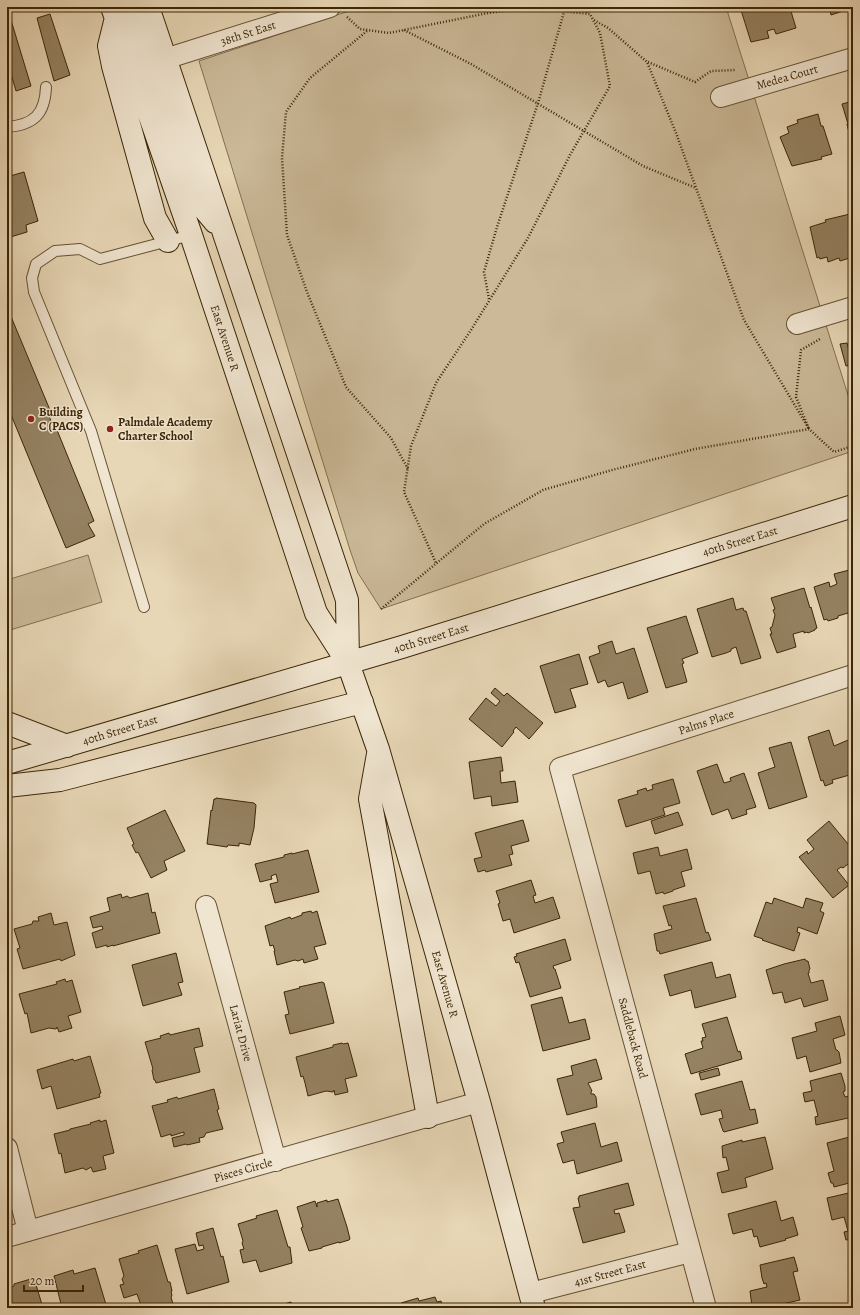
<svg xmlns="http://www.w3.org/2000/svg" width="860" height="1315" font-family="Alegreya,serif">
	<rect width="100%" height="100%" fill="#e8d7b6"/>
	<filter id="stains"><feTurbulence type="fractalNoise" baseFrequency=".005" numOctaves="4"/><feColorMatrix values="0 0 0 0 .2 0 0 0 0 .09 0 0 0 0 .02 0 0 0 .5 -.17"/></filter>
	<radialGradient id="worn" r=".72"><stop offset=".6" stop-color="#630" stop-opacity="0"/><stop offset="1" stop-color="#630" stop-opacity=".3"/></radialGradient>
	<path fill="#cbb998" stroke="#84704f" d="M 361,7 L 726,7 L 853,411 L 853,451 L 381,609 L 358,573 L 350,550 L 199,61 Z
		M 88,555 L 102,602 L 7,631 L 7,580 Z"/>
	<path fill="#958262" stroke="#3c2606" d="M 7,7 L 31,86 L 16,91 L 7,60 Z
		M 740,7 L 792,7 L 790,8 L 796,28 L 776,34 L 774,29 L 767,31 L 769,38 L 751,42 Z
		M 829,7 L 851,7 L 852,8 L 831,15 Z
		M 50,14 L 70,75 L 54,81 L 37,18 Z
		M 853,101 L 853,140 L 852,136 L 850,137 L 847,124 L 848,124 L 842,104 Z
		M 818,114 L 821,126 L 823,126 L 832,154 L 821,157 L 822,159 L 792,166 L 780,137 L 789,133 L 787,127 L 798,123 L 797,120 Z
		M 7,169 L 9,169 L 10,176 L 24,172 L 38,221 L 26,225 L 27,232 L 7,238 Z
		M 850,214 L 853,228 L 853,257 L 840,261 L 839,258 L 828,262 L 827,257 L 820,259 L 819,257 L 817,258 L 810,227 L 826,222 L 825,220 Z
		M 7,307 L 50,410 L 47,411 L 55,431 L 57,430 L 94,521 L 88,524 L 95,536 L 66,548 L 7,405 Z
		M 847,343 L 853,365 L 846,366 L 840,344 Z
		M 853,569 L 853,629 L 848,613 L 838,616 L 838,618 L 828,621 L 827,619 L 824,620 L 814,587 L 829,582 L 830,587 L 837,584 L 834,574 Z
		M 804,588 L 810,608 L 811,607 L 817,628 L 815,629 L 815,630 L 808,633 L 807,632 L 804,633 L 804,631 L 793,634 L 796,647 L 777,653 L 770,634 L 772,634 L 770,628 L 772,627 L 775,615 L 773,610 L 775,609 L 771,598 Z
		M 733,598 L 736,610 L 743,608 L 744,611 L 746,611 L 761,658 L 741,664 L 736,647 L 731,649 L 731,651 L 726,653 L 712,657 L 697,609 Z
		M 686,616 L 698,653 L 682,659 L 684,663 L 682,664 L 687,682 L 666,688 L 647,628 Z
		M 612,641 L 616,654 L 634,648 L 648,692 L 628,699 L 623,682 L 608,687 L 605,680 L 598,683 L 589,657 L 600,653 L 598,646 Z
		M 579,654 L 588,684 L 570,689 L 576,707 L 555,713 L 540,666 Z
		M 495,688 L 504,696 L 507,693 L 543,723 L 529,739 L 516,727 L 513,731 L 514,732 L 502,747 L 469,719 L 486,698 L 496,706 L 500,701 L 491,693 Z
		M 829,730 L 834,746 L 853,738 L 853,774 L 832,780 L 833,783 L 825,786 L 823,780 L 821,781 L 808,737 Z
		M 791,742 L 807,797 L 769,809 L 758,773 L 775,767 L 769,748 Z
		M 501,757 L 503,771 L 500,771 L 501,783 L 515,781 L 518,802 L 492,806 L 491,796 L 474,799 L 469,762 Z
		M 717,764 L 724,783 L 731,781 L 730,778 L 744,773 L 756,807 L 746,810 L 747,814 L 732,819 L 728,809 L 712,815 L 697,771 Z
		M 673,779 L 680,803 L 663,808 L 665,815 L 626,827 L 618,800 L 638,794 L 637,791 L 646,788 L 647,791 L 653,789 L 652,785 Z
		M 216,798 L 254,803 L 256,805 L 254,828 L 250,845 L 239,843 L 239,846 L 228,845 L 227,847 L 207,844 L 211,810 L 212,811 L 214,799 L 216,799 Z
		M 165,810 L 185,851 L 164,861 L 167,870 L 151,878 L 138,852 L 136,853 L 132,845 L 134,844 L 127,828 Z
		M 678,812 L 683,825 L 655,834 L 651,821 Z
		M 523,820 L 529,841 L 511,846 L 513,854 L 509,855 L 512,865 L 486,872 L 485,870 L 478,872 L 474,859 L 482,857 L 475,833 Z
		M 829,821 L 853,850 L 853,860 L 843,868 L 841,867 L 837,870 L 849,885 L 833,898 L 799,857 L 807,851 L 808,854 L 814,849 L 807,840 Z
		M 658,847 L 660,856 L 687,849 L 692,869 L 681,872 L 685,886 L 673,890 L 673,891 L 664,894 L 663,892 L 656,894 L 650,871 L 638,874 L 633,853 Z
		M 308,850 L 319,892 L 275,903 L 270,884 L 278,882 L 276,874 L 271,876 L 272,879 L 260,882 L 255,864 L 284,857 L 284,855 L 292,853 L 292,854 Z
		M 7,869 L 10,870 L 7,893 Z
		M 531,880 L 536,895 L 533,896 L 535,903 L 553,897 L 560,918 L 514,933 L 510,919 L 503,921 L 498,904 L 500,903 L 496,891 Z
		M 148,893 L 152,913 L 155,912 L 160,933 L 113,946 L 113,945 L 107,947 L 107,945 L 96,948 L 92,933 L 103,929 L 102,926 L 93,928 L 90,917 L 110,911 L 107,898 L 121,894 L 122,898 L 127,896 L 130,898 Z
		M 696,898 L 706,933 L 708,932 L 711,940 L 660,954 L 659,951 L 657,951 L 654,934 L 672,929 L 671,925 L 669,926 L 663,906 Z
		M 774,898 L 803,908 L 806,898 L 823,903 L 820,911 L 824,913 L 817,934 L 798,927 L 797,932 L 800,933 L 794,951 L 762,940 L 763,939 L 754,936 L 766,902 L 772,904 Z
		M 311,911 L 312,913 L 317,911 L 326,944 L 314,947 L 318,959 L 304,963 L 303,959 L 298,961 L 295,960 L 277,965 L 274,951 L 275,951 L 273,945 L 270,946 L 265,926 L 290,917 L 291,919 L 302,915 L 302,913 Z
		M 51,913 L 54,925 L 67,922 L 75,955 L 61,961 L 60,959 L 23,969 L 17,949 L 20,948 L 14,929 L 32,924 L 33,921 L 39,921 L 38,917 Z
		M 565,939 L 571,960 L 553,966 L 554,969 L 555,969 L 561,988 L 530,997 L 519,962 L 516,963 L 514,957 L 517,956 L 516,954 Z
		M 176,953 L 183,982 L 178,983 L 182,995 L 143,1006 L 132,965 Z
		M 805,959 L 806,961 L 808,961 L 810,969 L 809,970 L 809,973 L 808,973 L 811,983 L 823,980 L 828,1000 L 804,1007 L 801,998 L 785,1003 L 782,992 L 773,994 L 766,970 L 784,964 Z
		M 712,962 L 716,978 L 730,974 L 736,997 L 695,1008 L 691,990 L 670,996 L 664,975 Z
		M 65,979 L 66,982 L 72,980 L 81,1012 L 68,1016 L 72,1028 L 59,1032 L 57,1027 L 56,1029 L 49,1028 L 31,1033 L 27,1013 L 25,1014 L 19,994 L 57,984 L 56,982 Z
		M 322,982 L 324,983 L 334,1023 L 290,1034 L 285,1015 L 289,1014 L 284,992 L 300,988 L 299,987 Z
		M 562,997 L 569,1023 L 585,1019 L 590,1039 L 543,1051 L 531,1005 Z
		M 840,1016 L 845,1035 L 833,1039 L 836,1050 L 837,1050 L 839,1052 L 841,1063 L 810,1072 L 806,1056 L 797,1059 L 792,1038 L 817,1031 L 815,1023 Z
		M 727,1017 L 738,1052 L 740,1051 L 742,1059 L 691,1074 L 685,1054 L 703,1048 L 701,1041 L 703,1041 L 702,1038 L 706,1037 L 702,1024 Z
		M 199,1028 L 203,1046 L 194,1048 L 200,1072 L 156,1083 L 155,1080 L 154,1080 L 152,1070 L 153,1069 L 145,1042 L 161,1038 L 160,1036 L 169,1033 L 170,1035 Z
		M 342,1043 L 343,1044 L 348,1043 L 357,1076 L 345,1079 L 348,1092 L 335,1095 L 334,1090 L 333,1092 L 326,1091 L 308,1096 L 305,1083 L 303,1076 L 301,1077 L 296,1057 L 333,1047 L 333,1045 Z
		M 90,1056 L 101,1093 L 99,1094 L 100,1097 L 57,1109 L 51,1086 L 42,1089 L 37,1070 L 73,1059 L 74,1061 Z
		M 596,1059 L 602,1079 L 588,1083 L 592,1091 L 591,1092 L 591,1094 L 594,1094 L 596,1097 L 597,1107 L 567,1115 L 557,1079 L 573,1075 L 571,1066 Z
		M 718,1068 L 720,1075 L 701,1080 L 699,1073 Z
		M 841,1073 L 845,1086 L 845,1091 L 843,1092 L 845,1097 L 853,1095 L 853,1117 L 816,1125 L 815,1117 L 818,1116 L 814,1100 L 805,1102 L 803,1093 L 812,1091 L 810,1081 Z
		M 742,1081 L 750,1110 L 755,1109 L 758,1123 L 724,1132 L 723,1131 L 719,1119 L 723,1118 L 721,1110 L 701,1115 L 695,1094 Z
		M 214,1089 L 219,1109 L 217,1110 L 223,1129 L 206,1133 L 204,1137 L 199,1138 L 200,1142 L 187,1145 L 186,1144 L 174,1147 L 172,1138 L 184,1135 L 184,1132 L 171,1136 L 171,1134 L 161,1137 L 152,1106 L 168,1102 L 167,1100 L 177,1097 L 178,1099 Z
		M 100,1120 L 100,1122 L 106,1120 L 114,1153 L 103,1156 L 106,1169 L 93,1172 L 91,1167 L 86,1170 L 83,1168 L 65,1173 L 61,1153 L 59,1154 L 54,1134 L 70,1130 L 70,1129 L 91,1124 L 90,1123 Z
		M 595,1123 L 601,1147 L 617,1142 L 622,1161 L 577,1174 L 574,1160 L 563,1163 L 557,1144 L 564,1142 L 561,1132 Z
		M 853,1136 L 853,1182 L 834,1187 L 833,1183 L 831,1183 L 828,1173 L 834,1171 L 827,1143 Z
		M 765,1137 L 773,1169 L 745,1178 L 747,1187 L 722,1193 L 717,1173 L 729,1170 L 726,1157 L 723,1158 L 722,1146 L 742,1140 L 742,1142 Z
		M 628,1183 L 634,1205 L 614,1210 L 615,1214 L 619,1213 L 625,1232 L 583,1243 L 573,1208 L 580,1207 L 578,1198 L 579,1198 L 579,1196 Z
		M 853,1192 L 853,1239 L 846,1240 L 844,1232 L 848,1231 L 844,1217 L 832,1220 L 827,1198 Z
		M 338,1199 L 347,1227 L 350,1239 L 349,1240 L 339,1243 L 339,1242 L 322,1247 L 322,1248 L 309,1251 L 301,1228 L 303,1227 L 297,1207 L 315,1201 L 317,1207 L 317,1203 L 327,1200 L 327,1202 Z
		M 776,1201 L 781,1221 L 793,1217 L 798,1235 L 785,1239 L 786,1240 L 760,1247 L 757,1236 L 754,1237 L 752,1229 L 733,1234 L 728,1214 Z
		M 277,1210 L 288,1247 L 290,1247 L 292,1263 L 260,1272 L 256,1260 L 243,1263 L 240,1250 L 244,1249 L 242,1243 L 243,1241 L 238,1224 L 257,1218 L 256,1216 Z
		M 213,1228 L 221,1257 L 223,1256 L 229,1282 L 187,1294 L 175,1249 L 195,1244 L 197,1251 L 204,1249 L 203,1245 L 199,1246 L 196,1233 Z
		M 157,1245 L 168,1282 L 170,1282 L 172,1291 L 171,1291 L 172,1296 L 171,1297 L 174,1308 L 142,1308 L 137,1294 L 124,1298 L 120,1285 L 124,1284 L 122,1279 L 124,1276 L 119,1259 L 139,1253 L 138,1251 Z
		M 794,1257 L 798,1271 L 793,1272 L 800,1300 L 765,1308 L 755,1308 L 754,1306 L 752,1307 L 750,1291 L 767,1287 L 766,1283 L 764,1284 L 762,1278 L 760,1265 Z
		M 95,1268 L 107,1308 L 62,1308 L 54,1276 L 73,1270 L 74,1274 Z
		M 34,1278 L 43,1308 L 7,1308 L 7,1287 L 8,1289 L 14,1286 L 14,1284 Z
		M 435,1297 L 437,1302 L 441,1301 L 443,1308 L 449,1306 L 450,1308 L 402,1308 L 401,1303 L 418,1298 L 419,1301 Z
		M 291,1302 L 293,1308 L 278,1308 L 277,1306 Z"/>
	<g fill="none" stroke-linecap="round" stroke-linejoin="round">
		<g stroke="#675232" stroke-width="12">
			<path id="lane" d="M 7,127 C 34,125 45,114 46,87
				M 144,607 L 91,431 L 34,292 L 32,278 L 36,264 L 55,251 L 80,249 L 100,259 L 191,235"/>
		</g>
		<g stroke="#675232" stroke-width="22">
			<path id="street" d="M 165,59 L 330,7
				M 721,97 L 853,58
				M 797,324 L 853,307
				M 206,906 L 276,1161
				M 7,1148 L 28,1231
				M 7,1237 L 479,1102
				M 531,1293 L 690,1252
				M 706,1308 L 560,768 L 853,675"/>
		</g>
		<g stroke="#3c2606" stroke-width="24">
			<path id="secondary" d="M 112,7 L 191,235 L 316,613 L 348,663 L 378,749 L 479,1102 L 534,1308
				M 130,7 L 195,198 L 215,222
				M 148,7 L 347,600 L 348,663
				M 116,18 L 109,46 L 113,66 L 155,218 L 168,241
				M 7,723 L 67,746
				M 378,754 L 370,799 L 428,1117
				M 7,763 L 402,647 L 853,506
				M 7,786 L 60,780 L 362,702"/>
		</g>
		<path stroke="#3c2606" stroke-width="2.5" stroke-dasharray="1 2" stroke-linecap="butt" d="M 583,7 L 588,14
			M 347,17 L 360,29 L 389,33 L 488,13 L 528,8 L 590,14 L 600,33 L 610,86 L 570,155 L 528,238 L 471,330 L 436,383 L 411,446 L 404,492 L 436,563
			M 594,20 L 608,28 L 647,62 L 676,133 L 744,320 L 809,429 L 796,397 L 801,350 L 820,339
			M 404,30 L 471,64 L 643,166 L 696,188
			M 367,31 L 310,78 L 286,112 L 282,158 L 287,235 L 307,292 L 346,387 L 391,438 L 408,469
			M 648,62 L 695,82 L 711,71 L 735,70
			M 489,299 L 484,272 L 497,227 L 538,103 L 564,12
			M 381,609 L 484,524 L 543,490 L 612,470 L 695,449 L 809,429 L 834,452 L 853,446"/>
		<use href="#lane" stroke="#f0e5d0" stroke-width="10"/>
		<use href="#street" stroke="#f0e5d0" stroke-width="20"/>
		<use href="#secondary" stroke="#f0e5d0" stroke-width="22"/>
	</g>
	<g fill="#8f2418" stroke="#f0e5d0" stroke-width="1.5">
		<circle cx="31" cy="419" r="4"/>
		<circle cx="110" cy="429" r="4"/>
	</g>
	<g text-anchor="middle" stroke-width="3" stroke-linejoin="round" paint-order="stroke">
		<g font-size="12" fill="#3c2606" stroke="#f0e5d0">
			<text transform="translate(248 33) rotate(-18)" y="4">38th St East</text>
			<text transform="translate(787 77) rotate(-16)" y="4">Medea Court</text>
			<text transform="translate(225 338) rotate(72)" y="4">East Avenue R</text>
			<text transform="translate(740 541) rotate(-17)" y="4">40th Street East</text>
			<text transform="translate(431 638) rotate(-17)" y="4">40th Street East</text>
			<text transform="translate(706 722) rotate(-18)" y="4">Palms Place</text>
			<text transform="translate(120 730) rotate(-17)" y="4">40th Street East</text>
			<text transform="translate(445 984) rotate(74)" y="4">East Avenue R</text>
			<text transform="translate(241 1033) rotate(75)" y="4">Lariat Drive</text>
			<text transform="translate(633 1038) rotate(75)" y="4">Saddleback Road</text>
			<text transform="translate(243 1170) rotate(-16)" y="4">Pisces Circle</text>
			<text transform="translate(610 1273) rotate(-15)" y="4">41st Street East</text>
		</g>
		<g font-size="12" font-weight="bold" fill="#3c2606" stroke="#f0e5d0" text-anchor="start">
			<text x="39" y="416">Building<tspan x="39" dy="14">C (PACS)</tspan></text>
			<text x="118" y="426">Palmdale Academy<tspan x="118" dy="14">Charter School</tspan></text>
		</g>
	</g>
	<rect width="860" height="1315" fill="none" stroke="#e8d7b6" stroke-width="24"/>
	<rect x="8" y="8" width="844" height="1299" fill="none" stroke="#3c2606" stroke-width="2"/>
	<rect x="12" y="12" width="836" height="1291" fill="none" stroke="#3c2606"/>
	<path d="M24 1285v6h59v-6" fill="none" stroke="#3c2606" stroke-width="2"/>
	<text x="30" y="1285" font-size="12" fill="#3c2606" stroke="#f0e5d0" stroke-width="3" paint-order="stroke">20 m</text>
	<rect width="100%" height="100%" filter="url(#stains)"/>
	<rect width="100%" height="100%" fill="url(#worn)"/>
</svg>
